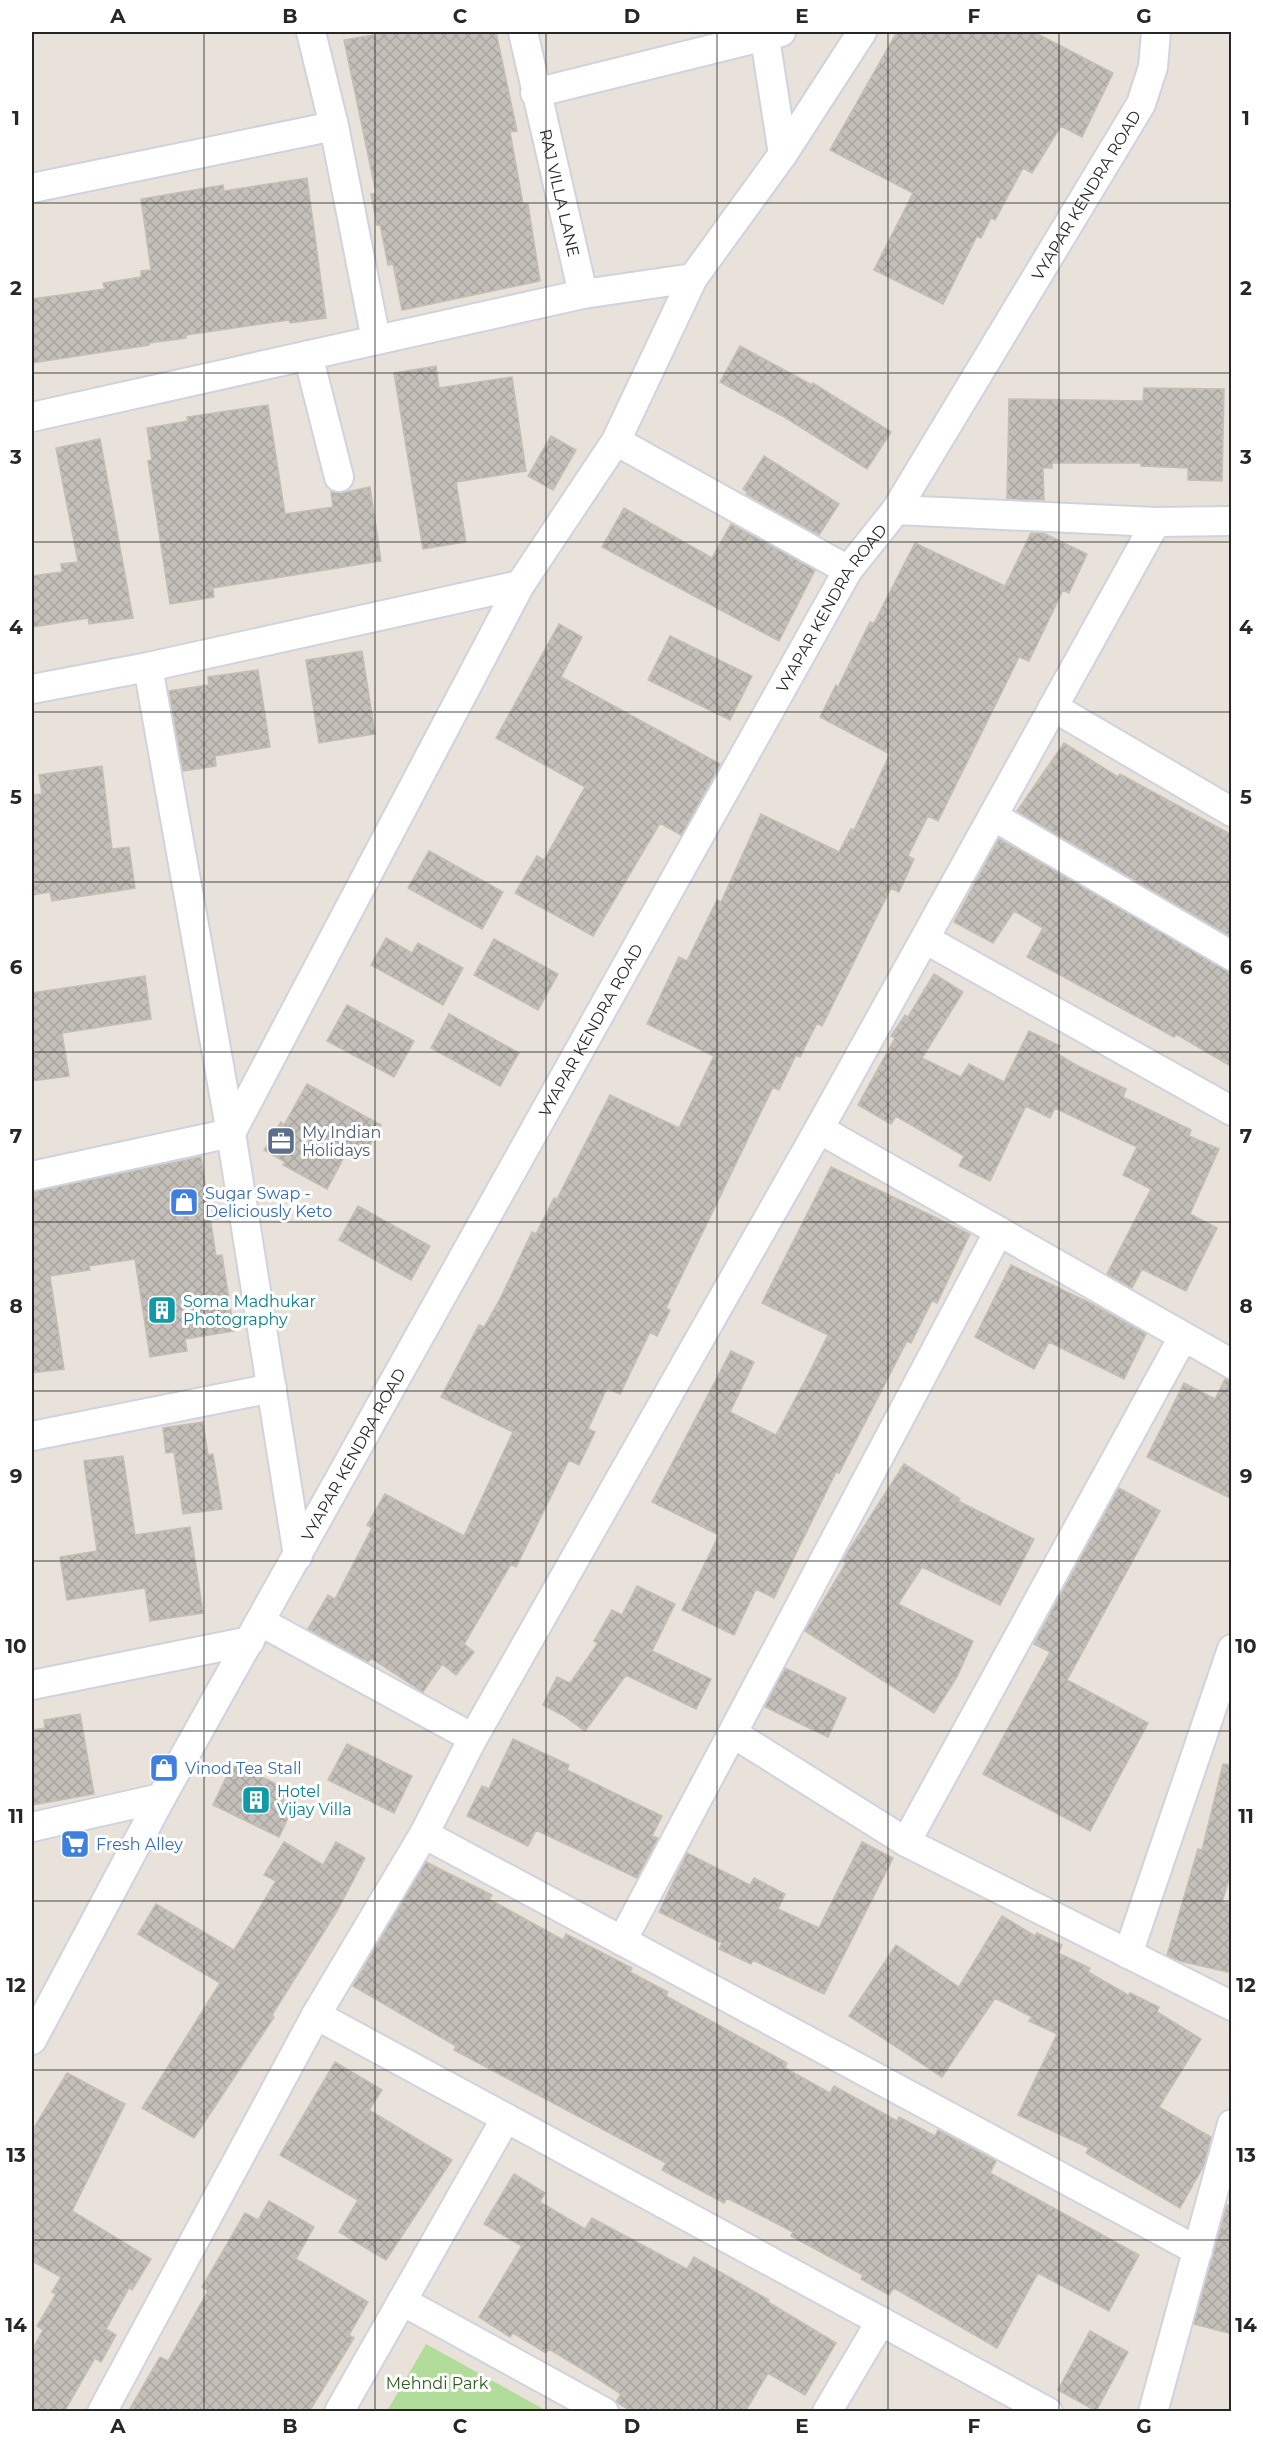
<svg xmlns="http://www.w3.org/2000/svg" width="1263" height="2443" font-family="Montserrat,sans-serif">
	<defs>
		<pattern id="building-cross-hatch" width="8" height="8" patternUnits="userSpaceOnUse" patternTransform="scale(1.5)"><rect width="8" height="8" fill="#c4bfb9"/><path d="M0 0l8 8M0 8l8-8" fill="none" stroke="#a8a49f"/></pattern>
	</defs>
	<rect width="100%" height="100%" fill="#e9e2da"/>
	<path fill="#b2dc9a" d="M 426,2344 L 547,2411 L 387,2411 Z"/>
	<path fill="url(#building-cross-hatch)" stroke="#c4beb4" stroke-width="1.5" d="M 390,32 L 496,32 L 517,131 L 510,132 L 523,204 L 528,204 L 540,281 L 402,310 L 393,264 L 388,265 L 380,224 L 377,225 L 371,194 L 376,193 L 344,40 Z
		M 897,32 L 1034,32 L 1113,73 L 1082,137 L 1061,126 L 1032,173 L 1023,168 L 995,220 L 991,218 L 981,238 L 977,236 L 943,304 L 874,270 L 913,193 L 830,150 Z
		M 307,178 L 326,318 L 290,323 L 289,320 L 186,335 L 186,338 L 149,343 L 149,345 L 32,363 L 32,299 L 105,289 L 103,283 L 141,277 L 141,271 L 151,270 L 141,199 L 223,185 L 224,191 Z
		M 740,346 L 812,385 L 813,383 L 891,432 L 867,469 L 786,418 L 720,382 Z
		M 436,366 L 439,388 L 512,377 L 526,471 L 456,482 L 466,542 L 423,549 L 394,373 Z
		M 1144,388 L 1224,389 L 1222,481 L 1188,480 L 1188,468 L 1141,466 L 1141,463 L 1052,463 L 1052,468 L 1043,468 L 1044,500 L 1007,499 L 1009,399 L 1143,401 Z
		M 268,405 L 285,514 L 333,507 L 331,492 L 342,493 L 370,487 L 381,561 L 213,588 L 214,597 L 170,604 L 148,461 L 152,460 L 147,428 L 188,421 L 187,417 Z
		M 551,436 L 576,450 L 553,490 L 528,476 Z
		M 100,439 L 133,618 L 89,624 L 88,618 L 32,627 L 32,576 L 62,572 L 61,564 L 78,562 L 56,448 Z
		M 764,456 L 839,504 L 819,535 L 746,494 L 747,492 L 743,489 Z
		M 624,508 L 712,558 L 731,524 L 815,570 L 779,641 L 602,547 Z
		M 1031,533 L 1043,533 L 1087,554 L 1069,593 L 1063,590 L 1029,661 L 1019,657 L 938,821 L 928,816 L 908,856 L 914,859 L 899,892 L 891,888 L 822,1026 L 817,1023 L 800,1057 L 796,1055 L 779,1090 L 773,1087 L 666,1308 L 670,1310 L 657,1336 L 650,1332 L 620,1394 L 607,1388 L 588,1429 L 595,1432 L 579,1465 L 569,1460 L 516,1567 L 511,1564 L 464,1644 L 474,1652 L 456,1675 L 442,1664 L 423,1692 L 371,1658 L 368,1662 L 308,1629 L 328,1595 L 335,1599 L 372,1528 L 367,1525 L 385,1494 L 464,1536 L 513,1432 L 441,1397 L 479,1325 L 484,1327 L 500,1299 L 532,1232 L 536,1234 L 554,1198 L 557,1199 L 610,1095 L 679,1128 L 714,1056 L 647,1024 L 679,957 L 687,961 L 717,900 L 721,902 L 761,814 L 839,852 L 851,829 L 854,830 L 890,754 L 820,717 L 836,685 L 838,687 L 870,622 L 874,623 L 915,543 L 1005,586 Z
		M 559,624 L 582,637 L 561,677 L 720,764 L 681,835 L 660,823 L 593,936 L 515,893 L 537,856 L 544,860 L 585,787 L 496,738 Z
		M 670,636 L 752,676 L 730,720 L 648,680 Z
		M 362,651 L 375,734 L 319,743 L 306,660 Z
		M 258,670 L 270,747 L 215,756 L 216,766 L 183,771 L 169,691 L 209,685 L 208,677 Z
		M 1064,743 L 1118,777 L 1120,774 L 1232,835 L 1232,937 L 1017,811 Z
		M 102,766 L 112,849 L 129,847 L 135,888 L 52,901 L 50,892 L 32,895 L 32,795 L 42,794 L 39,775 Z
		M 999,839 L 1232,972 L 1232,1067 L 1176,1034 L 1174,1037 L 1027,957 L 1043,928 L 1014,911 L 993,943 L 954,922 Z
		M 429,851 L 503,892 L 482,929 L 408,888 Z
		M 386,938 L 412,953 L 418,943 L 463,968 L 443,1005 L 371,965 Z
		M 494,939 L 558,974 L 538,1010 L 474,975 Z
		M 934,974 L 963,992 L 922,1058 L 961,1077 L 969,1064 L 1004,1082 L 1029,1031 L 1060,1046 L 1056,1053 L 1076,1065 L 1126,1089 L 1123,1097 L 1191,1130 L 1189,1136 L 1219,1149 L 1190,1214 L 1217,1228 L 1186,1291 L 1142,1269 L 1132,1288 L 1107,1274 L 1151,1189 L 1123,1175 L 1137,1147 L 1055,1108 L 1050,1118 L 1026,1106 L 990,1181 L 959,1166 L 964,1156 L 896,1116 L 891,1124 L 858,1105 L 895,1038 L 891,1036 L 905,1015 L 908,1017 Z
		M 145,976 L 151,1019 L 62,1033 L 69,1076 L 32,1081 L 32,993 Z
		M 347,1005 L 414,1041 L 394,1077 L 327,1041 Z
		M 449,1014 L 519,1053 L 500,1086 L 431,1048 Z
		M 307,1084 L 381,1125 L 364,1156 L 349,1148 L 327,1189 L 283,1165 L 285,1162 L 264,1150 L 281,1122 L 284,1125 Z
		M 201,1157 L 216,1256 L 222,1255 L 234,1331 L 185,1339 L 187,1351 L 150,1357 L 135,1259 L 89,1266 L 90,1270 L 50,1276 L 64,1369 L 32,1373 L 32,1192 Z
		M 831,1167 L 970,1234 L 937,1303 L 932,1301 L 911,1343 L 907,1341 L 839,1473 L 836,1472 L 774,1598 L 756,1589 L 734,1635 L 682,1610 L 719,1535 L 652,1502 L 731,1351 L 754,1362 L 730,1412 L 776,1435 L 808,1375 L 828,1335 L 762,1303 Z
		M 358,1206 L 430,1246 L 411,1280 L 339,1240 Z
		M 1011,1265 L 1092,1304 L 1146,1334 L 1124,1379 L 1049,1342 L 1034,1369 L 975,1337 Z
		M 1225,1379 L 1232,1380 L 1232,1499 L 1147,1457 L 1184,1383 L 1215,1399 Z
		M 203,1422 L 208,1455 L 213,1454 L 222,1509 L 183,1514 L 174,1452 L 166,1453 L 163,1428 Z
		M 123,1456 L 135,1535 L 190,1527 L 203,1613 L 150,1621 L 145,1588 L 67,1600 L 60,1557 L 97,1551 L 84,1461 Z
		M 904,1464 L 960,1499 L 958,1501 L 1034,1539 L 1000,1605 L 922,1567 L 898,1604 L 973,1641 L 957,1677 L 934,1713 L 805,1631 L 846,1563 L 843,1561 L 849,1550 Z
		M 1119,1488 L 1160,1511 L 1067,1680 L 1148,1723 L 1090,1831 L 983,1774 L 1050,1652 L 1034,1644 Z
		M 637,1586 L 675,1604 L 652,1651 L 711,1679 L 696,1709 L 626,1675 L 585,1731 L 564,1716 L 543,1705 L 557,1677 L 570,1683 L 598,1643 L 594,1641 L 612,1610 L 622,1615 Z
		M 785,1668 L 846,1698 L 828,1737 L 765,1707 Z
		M 80,1714 L 94,1794 L 32,1805 L 32,1730 L 45,1728 L 44,1720 Z
		M 513,1739 L 569,1765 L 567,1770 L 662,1816 L 652,1836 L 658,1838 L 637,1878 L 536,1830 L 528,1846 L 467,1816 L 482,1786 L 489,1789 Z
		M 347,1744 L 412,1776 L 394,1813 L 328,1780 Z
		M 233,1763 L 299,1795 L 279,1837 L 213,1805 Z
		M 1223,1764 L 1232,1765 L 1232,1870 L 1222,1902 L 1232,1904 L 1232,1973 L 1180,1961 L 1167,1955 L 1198,1849 L 1202,1850 Z
		M 284,1842 L 323,1865 L 336,1842 L 365,1858 L 337,1911 L 272,2015 L 274,2017 L 194,2138 L 142,2108 L 220,1983 L 138,1934 L 156,1904 L 234,1950 L 276,1881 L 264,1875 Z
		M 862,1842 L 893,1858 L 824,1994 L 753,1960 L 751,1964 L 719,1949 L 722,1943 L 659,1912 L 687,1853 L 750,1885 L 754,1878 L 785,1894 L 778,1909 L 819,1928 Z
		M 426,1862 L 492,1895 L 489,1899 L 563,1940 L 566,1934 L 632,1968 L 630,1972 L 668,1992 L 666,1996 L 787,2063 L 785,2068 L 830,2093 L 834,2086 L 897,2121 L 899,2117 L 935,2136 L 938,2130 L 996,2161 L 990,2173 L 1139,2255 L 1109,2311 L 1038,2273 L 997,2348 L 894,2288 L 889,2295 L 861,2279 L 863,2275 L 791,2236 L 793,2232 L 727,2198 L 724,2203 L 662,2170 L 666,2163 L 454,2050 L 456,2046 L 353,1986 Z
		M 1002,1916 L 1035,1936 L 1037,1933 L 1062,1945 L 1058,1953 L 1090,1968 L 1088,1972 L 1128,1995 L 1130,1993 L 1159,2007 L 1157,2012 L 1201,2039 L 1159,2107 L 1211,2137 L 1203,2167 L 1180,2208 L 1086,2153 L 1089,2148 L 1018,2115 L 1057,2034 L 1029,2021 L 1032,2017 L 995,1998 L 942,2077 L 849,2016 L 896,1945 L 959,1987 Z
		M 335,2062 L 382,2090 L 369,2110 L 452,2160 L 386,2260 L 339,2232 L 358,2200 L 280,2155 Z
		M 67,2073 L 125,2104 L 72,2211 L 151,2259 L 132,2290 L 129,2288 L 106,2329 L 116,2335 L 101,2362 L 95,2358 L 64,2412 L 32,2412 L 32,2350 L 43,2330 L 37,2326 L 56,2294 L 52,2292 L 61,2277 L 32,2261 L 32,2131 Z
		M 514,2174 L 545,2193 L 540,2202 L 585,2229 L 592,2218 L 687,2269 L 694,2257 L 769,2300 L 768,2302 L 836,2343 L 805,2395 L 768,2373 L 745,2412 L 633,2412 L 616,2402 L 621,2394 L 592,2375 L 549,2349 L 546,2353 L 513,2333 L 510,2337 L 479,2317 L 522,2246 L 484,2224 Z
		M 269,2201 L 314,2227 L 296,2259 L 368,2302 L 349,2335 L 354,2338 L 309,2412 L 128,2412 L 160,2357 L 168,2361 L 208,2291 L 202,2287 L 245,2213 L 258,2220 Z
		M 1227,2205 L 1232,2206 L 1232,2334 L 1194,2324 Z
		M 1090,2331 L 1128,2352 L 1096,2411 L 1058,2390 Z"/>
	<g fill="none" stroke-linecap="round" stroke-linejoin="round">
		<g stroke="#cfd3df" stroke-width="32">
			<g id="street">
				<path d="M 311,32 L 334,126 L 376,340"/>
				<path id="s1" d="M 523,32 L 583,294"/>
				<path d="M 764,32 L 783,154"/>
				<path d="M 535,93 L 781,32"/>
				<path d="M 32,188 L 334,126"/>
				<path d="M 308,355 L 339,477"/>
				<path d="M 32,417 L 583,294 L 693,278"/>
				<path d="M 616,441 L 848,570"/>
				<path d="M 896,510 L 1156,522 L 1232,521"/>
				<path d="M 148,667 L 231,1133 L 298,1556"/>
				<path d="M 32,689 L 148,667 L 520,585"/>
				<path d="M 1053,707 L 1232,812"/>
				<path d="M 993,816 L 1232,956"/>
				<path d="M 925,939 L 1232,1111"/>
				<path d="M 819,1129 L 1232,1364"/>
				<path d="M 32,1176 L 231,1133 L 520,585 L 616,441 L 693,278 L 783,154 L 862,32"/>
				<path d="M 32,1436 L 272,1388"/>
				<path d="M 261,1622 L 473,1738"/>
				<path d="M 32,1685 L 250,1641"/>
				<path d="M 734,1734 L 906,1842 L 1232,2006"/>
				<path d="M 32,1827 L 161,1798"/>
				<path d="M 424,1834 L 1198,2251"/>
				<path d="M 906,1842 L 1183,1337"/>
				<path d="M 622,1941 L 999,1231"/>
				<path d="M 1128,1954 L 1232,1649"/>
				<path d="M 316,2015 L 1048,2412"/>
				<path id="s2" d="M 32,2040 L 161,1798 L 848,570 L 896,510 L 1141,104 L 1153,67 L 1156,32"/>
				<path d="M 402,2301 L 604,2412"/>
				<path d="M 102,2412 L 316,2015 L 424,1834 L 473,1738 L 819,1129 L 1156,522"/>
				<path d="M 339,2412 L 506,2118"/>
				<path d="M 827,2412 L 881,2321"/>
				<path d="M 1153,2412 L 1232,2124"/>
			</g>
		</g>
		<use href="#street" stroke="#fff" stroke-width="28"/>
	</g>
	<path fill="none" stroke="#272727" stroke-width="1.5" stroke-opacity="0.55" d="M 204,32 L 204,2412M 375,32 L 375,2412M 546,32 L 546,2412M 717,32 L 717,2412M 888,32 L 888,2412M 1059,32 L 1059,2412M 32,203 L 1232,203M 32,373 L 1232,373M 32,542 L 1232,542M 32,712 L 1232,712M 32,882 L 1232,882M 32,1052 L 1232,1052M 32,1222 L 1232,1222M 32,1391 L 1232,1391M 32,1561 L 1232,1561M 32,1731 L 1232,1731M 32,1901 L 1232,1901M 32,2070 L 1232,2070M 32,2240 L 1232,2240"/>
	<defs>
		<g id="office-square" transform="scale(1.5)"><rect x="-9" y="-9" width="18" height="18" rx="4" fill="#5c6f8a" stroke="#fff"/><path d="M-6-3h4V-5.5h4V-3h4V5H-6ZM-1-4.5V-3h2v-1.5ZM-6 0V1H6V0Z" fill="#fff"/></g>
		<g id="shop-square" transform="scale(1.5)"><rect x="-9" y="-9" width="18" height="18" rx="4" fill="#3f7fe0" stroke="#fff"/><path d="M-5-2.5h2.3a2.7 3.5 0 0 1 5.4 0H5L5.5 6h-11ZM-1.5-2.5h3a1.5 2.3 0 0 0-3 0Z" fill="#fff"/></g>
		<g id="building-square" transform="scale(1.5)"><rect x="-9" y="-9" width="18" height="18" rx="4" fill="#0f9aa8" stroke="#fff"/><path d="M-4-6H4V6H1V3H-1V6H-4ZM-2.5-4.3h1.7v1.8h-1.7ZM.8-4.3h1.7v1.8H.8ZM-2.5-1h1.7V.8h-1.7ZM.8-1h1.7V.8H.8Z" fill="#fff"/></g>
		<g id="supermarket-square" transform="scale(1.5)"><rect x="-9" y="-9" width="18" height="18" rx="4" fill="#3f7fe0" stroke="#fff"/><path d="M-6-5.5h2.5l.6 2H6L4.5 2H-2.5L-4.4-4H-6ZM-1.5 3.2a1.3 1.3 0 1 0 .1 0ZM3 3.2a1.3 1.3 0 1 0 .1 0Z" fill="#fff"/></g>
	</defs>
	<g fill-rule="evenodd">
		<use href="#office-square" x="281" y="1141"/>
		<use href="#shop-square" x="184" y="1202"/>
		<use href="#building-square" x="162" y="1310"/>
		<use href="#shop-square" x="164" y="1768"/>
		<use href="#building-square" x="256" y="1800"/>
		<use href="#supermarket-square" x="75" y="1844"/>
	</g>
	<g text-anchor="middle" stroke-width="6" stroke-linejoin="round" paint-order="stroke">
		<g font-size="16" fill="#272727" stroke="#fff">
			<text dy="6" stroke="none"><textPath href="#s1" startOffset="165">RAJ VILLA LANE</textPath></text>
			<text dy="6" stroke="none"><textPath href="#s2" startOffset="2126">VYAPAR KENDRA ROAD</textPath></text>
			<text dy="6" stroke="none"><textPath href="#s2" startOffset="1640">VYAPAR KENDRA ROAD</textPath></text>
			<text dy="6" stroke="none"><textPath href="#s2" startOffset="1154">VYAPAR KENDRA ROAD</textPath></text>
			<text dy="6" stroke="none"><textPath href="#s2" startOffset="668">VYAPAR KENDRA ROAD</textPath></text>
		</g>
		<g font-size="16" fill="#4e5e75" stroke="#fff" text-anchor="start">
			<text x="302" y="1138">My Indian<tspan x="302" dy="18">Holidays</tspan></text>
		</g>
		<g font-size="16" fill="#366cbe" stroke="#fff" text-anchor="start">
			<text x="205" y="1199">Sugar Swap -<tspan x="205" dy="18">Deliciously Keto</tspan></text>
			<text x="185" y="1774">Vinod Tea Stall</text>
			<text x="96" y="1850">Fresh Alley</text>
		</g>
		<g font-size="16" fill="#0d838f" stroke="#fff" text-anchor="start">
			<text x="183" y="1307">Soma Madhukar<tspan x="183" dy="18">Photography</tspan></text>
			<text x="277" y="1797">Hotel<tspan x="277" dy="18">Vijay Villa</tspan></text>
		</g>
		<g font-size="16" fill="#2d5d1e" stroke="#fff">
			<text x="437" y="2389">Mehndi Park</text>
		</g>
	</g>
	<rect width="1263" height="2443" fill="none" stroke="#ffffff" stroke-width="66"/>
	<rect x="33" y="33" width="1197" height="2377" fill="none" stroke="#272727" stroke-width="2"/>
	<g font-size="20" text-anchor="middle" font-weight="bold" fill="#272727">
		<text x="118" y="23">A</text>
		<text x="290" y="23">B</text>
		<text x="460" y="23">C</text>
		<text x="632" y="23">D</text>
		<text x="802" y="23">E</text>
		<text x="974" y="23">F</text>
		<text x="1144" y="23">G</text>
		<text x="16" y="125">1</text>
		<text x="1246" y="125">1</text>
		<text x="16" y="295">2</text>
		<text x="1246" y="295">2</text>
		<text x="16" y="464">3</text>
		<text x="1246" y="464">3</text>
		<text x="16" y="634">4</text>
		<text x="1246" y="634">4</text>
		<text x="16" y="804">5</text>
		<text x="1246" y="804">5</text>
		<text x="16" y="974">6</text>
		<text x="1246" y="974">6</text>
		<text x="16" y="1143">7</text>
		<text x="1246" y="1143">7</text>
		<text x="16" y="1313">8</text>
		<text x="1246" y="1313">8</text>
		<text x="16" y="1483">9</text>
		<text x="1246" y="1483">9</text>
		<text x="16" y="1653">10</text>
		<text x="1246" y="1653">10</text>
		<text x="16" y="1823">11</text>
		<text x="1246" y="1823">11</text>
		<text x="16" y="1992">12</text>
		<text x="1246" y="1992">12</text>
		<text x="16" y="2162">13</text>
		<text x="1246" y="2162">13</text>
		<text x="16" y="2332">14</text>
		<text x="1246" y="2332">14</text>
		<text x="118" y="2433">A</text>
		<text x="290" y="2433">B</text>
		<text x="460" y="2433">C</text>
		<text x="632" y="2433">D</text>
		<text x="802" y="2433">E</text>
		<text x="974" y="2433">F</text>
		<text x="1144" y="2433">G</text>
	</g>
</svg>
